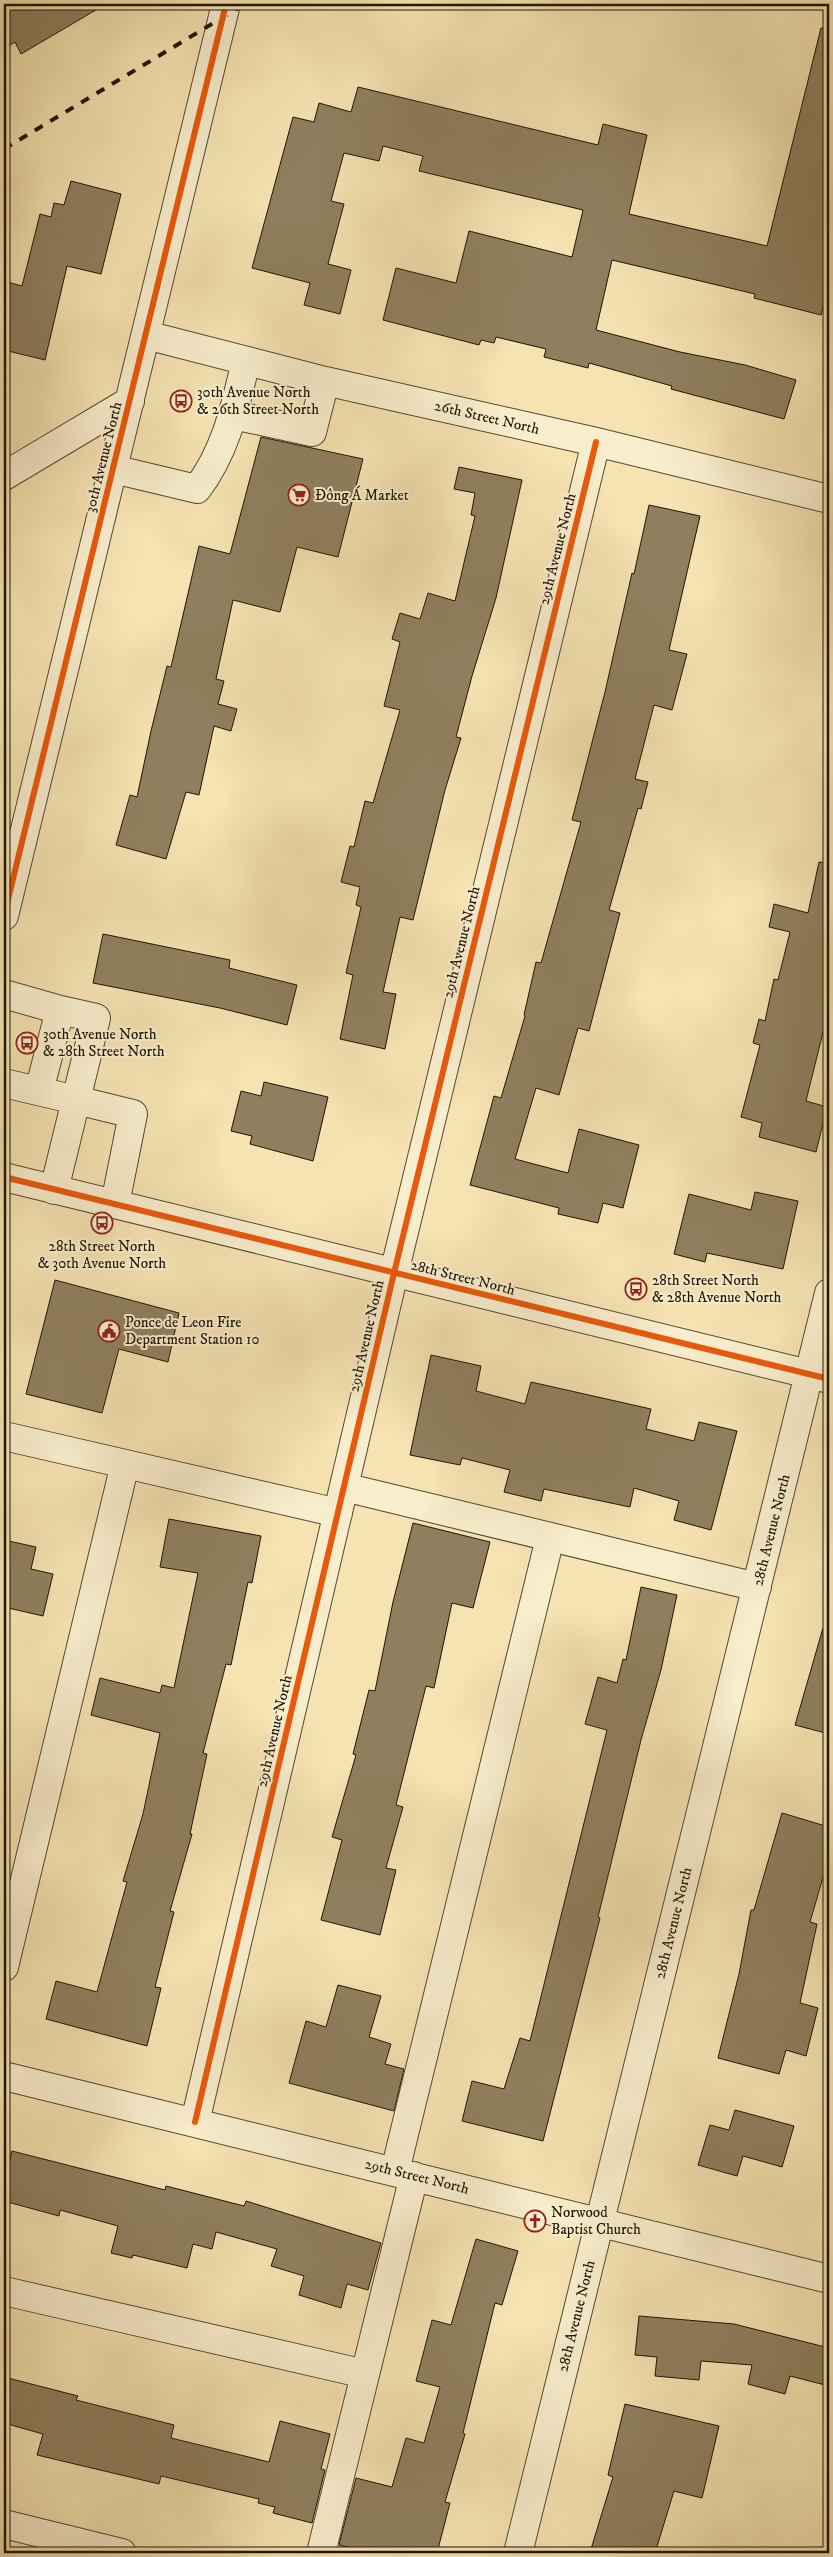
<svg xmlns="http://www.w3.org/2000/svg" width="833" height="2557" font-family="'IM FELL DW Pica',serif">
	<rect width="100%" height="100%" fill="#f5e3b1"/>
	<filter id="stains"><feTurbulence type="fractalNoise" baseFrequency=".004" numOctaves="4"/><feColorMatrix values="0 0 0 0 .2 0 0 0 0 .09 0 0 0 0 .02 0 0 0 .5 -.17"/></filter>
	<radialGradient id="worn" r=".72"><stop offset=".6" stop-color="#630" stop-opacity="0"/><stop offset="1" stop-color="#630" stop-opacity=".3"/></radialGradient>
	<path fill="#8e805f" stroke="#1f1507" d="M 4,4 L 106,4 L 21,54 L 15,42 L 4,49 Z
		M 821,28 L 829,29 L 829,282 L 821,315 L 754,298 L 755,294 L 612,260 L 596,330 L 680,352 L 745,365 L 796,380 L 784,419 L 671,389 L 672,386 L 589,363 L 588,368 L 544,357 L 546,349 L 496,337 L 494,343 L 481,340 L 479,345 L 383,320 L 396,268 L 456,283 L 469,231 L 572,257 L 583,210 L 419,171 L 423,156 L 383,146 L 379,161 L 344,153 L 331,201 L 344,204 L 328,264 L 351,270 L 340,314 L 304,305 L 310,283 L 252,268 L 293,117 L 314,122 L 319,103 L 351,112 L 358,87 L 598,145 L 603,124 L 647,135 L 629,214 L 767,246 Z
		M 71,181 L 121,194 L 101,274 L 67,266 L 45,360 L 4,350 L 4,296 L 7,282 L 22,286 L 40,214 L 51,217 L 54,203 L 64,205 Z
		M 261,437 L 363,459 L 338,557 L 297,547 L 280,612 L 233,600 L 216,679 L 224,681 L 218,704 L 237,709 L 231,731 L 214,726 L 199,795 L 186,792 L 166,859 L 116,845 L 130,795 L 137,797 L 151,731 L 167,666 L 171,667 L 199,546 L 230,554 Z
		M 459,467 L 522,480 L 496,598 L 472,676 L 456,737 L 461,738 L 445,790 L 413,920 L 400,917 L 383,992 L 396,994 L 385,1049 L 340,1039 L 353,975 L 346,973 L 361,907 L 356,905 L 360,887 L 341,882 L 350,846 L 354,847 L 365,801 L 373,803 L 400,710 L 384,706 L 400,642 L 392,639 L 400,613 L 420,619 L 428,593 L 455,601 L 475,516 L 471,515 L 475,493 L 454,489 Z
		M 649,505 L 700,516 L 669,650 L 687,654 L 672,710 L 654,705 L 635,779 L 648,782 L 641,809 L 638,808 L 609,910 L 620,913 L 589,1031 L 578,1028 L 559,1095 L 536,1088 L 515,1159 L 568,1173 L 579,1129 L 639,1145 L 623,1208 L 603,1203 L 598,1223 L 558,1214 L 559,1208 L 470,1185 L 494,1096 L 501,1098 L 525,1016 L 524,1015 L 536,962 L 541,963 L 581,822 L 572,820 L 605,692 L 632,573 L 634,574 Z
		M 819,862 L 829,863 L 829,1008 L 806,1101 L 827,1107 L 816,1152 L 759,1137 L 762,1123 L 741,1117 L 760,1045 L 753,1043 L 759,1019 L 765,1021 L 774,979 L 778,980 L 790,932 L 769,927 L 774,904 L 808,913 Z
		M 103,934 L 230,960 L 229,968 L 297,985 L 287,1025 L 220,1008 L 93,983 Z
		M 264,1082 L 328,1097 L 313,1161 L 250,1144 L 252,1136 L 231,1131 L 241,1091 L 261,1096 Z
		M 755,1192 L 798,1201 L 783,1269 L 707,1253 L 705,1262 L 674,1254 L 689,1194 L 751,1210 Z
		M 55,1280 L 179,1313 L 168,1362 L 119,1349 L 102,1413 L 26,1394 Z
		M 431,1355 L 481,1366 L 476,1391 L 525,1404 L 531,1382 L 651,1409 L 646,1429 L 694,1441 L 699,1422 L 737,1431 L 711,1530 L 674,1520 L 679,1501 L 634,1488 L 630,1507 L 544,1489 L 541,1501 L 504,1492 L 510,1470 L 462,1458 L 460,1465 L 410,1455 Z
		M 169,1519 L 261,1536 L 252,1583 L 248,1582 L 231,1665 L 226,1664 L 203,1753 L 207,1754 L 190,1834 L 192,1834 L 170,1911 L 174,1912 L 155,1987 L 161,1988 L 147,2046 L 46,2019 L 56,1981 L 97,1992 L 127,1882 L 123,1881 L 143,1814 L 160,1733 L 91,1715 L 100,1678 L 160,1693 L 162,1685 L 174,1688 L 198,1573 L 160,1567 Z
		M 413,1523 L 490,1542 L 473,1608 L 452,1603 L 434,1688 L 426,1686 L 396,1805 L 403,1807 L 386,1868 L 396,1870 L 380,1935 L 321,1920 L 342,1840 L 332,1837 L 356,1755 L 353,1754 L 369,1690 L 375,1691 L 393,1602 Z
		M 4,1540 L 36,1547 L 31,1569 L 53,1574 L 43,1616 L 4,1607 Z
		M 641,1587 L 677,1595 L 661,1670 L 641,1740 L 598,1917 L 600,1918 L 543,2141 L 462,2121 L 472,2081 L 504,2089 L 520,2038 L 530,2041 L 607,1730 L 585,1724 L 598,1677 L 617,1683 L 623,1659 L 626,1660 Z
		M 823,1628 L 829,1629 L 829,1734 L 795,1725 Z
		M 782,1813 L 829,1827 L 829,1857 L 810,1922 L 817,1924 L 800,2003 L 818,2008 L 806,2056 L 786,2050 L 779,2074 L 718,2058 L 739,1974 L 751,1910 L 754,1910 Z
		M 338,1985 L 381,1996 L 369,2037 L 391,2044 L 385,2064 L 404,2069 L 394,2111 L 289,2083 L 306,2021 L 326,2027 Z
		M 735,2110 L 794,2126 L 782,2167 L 743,2156 L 737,2176 L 698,2165 L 710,2125 L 729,2130 Z
		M 12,2151 L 165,2190 L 166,2186 L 244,2206 L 246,2201 L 381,2243 L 368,2290 L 347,2284 L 341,2308 L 299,2295 L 304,2276 L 271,2266 L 277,2249 L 216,2232 L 212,2249 L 193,2244 L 187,2268 L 133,2255 L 132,2258 L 111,2253 L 118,2226 L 60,2210 L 59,2216 L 4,2201 L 4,2182 Z
		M 476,2239 L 518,2251 L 502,2305 L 495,2303 L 463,2433 L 465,2434 L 445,2502 L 450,2503 L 437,2553 L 372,2553 L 339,2545 L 356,2478 L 392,2487 L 406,2438 L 424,2443 L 440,2387 L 416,2381 L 432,2320 L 451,2325 Z
		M 639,2316 L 734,2324 L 829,2348 L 829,2386 L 790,2376 L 785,2394 L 748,2384 L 752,2365 L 701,2361 L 699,2380 L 655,2376 L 657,2357 L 635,2355 Z
		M 4,2377 L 78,2396 L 76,2400 L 174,2425 L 171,2438 L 269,2462 L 280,2421 L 330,2434 L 321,2469 L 325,2470 L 312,2523 L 273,2513 L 275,2507 L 258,2503 L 259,2499 L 161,2476 L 159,2484 L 37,2455 L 43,2434 L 4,2423 Z
		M 625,2404 L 719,2426 L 702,2498 L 674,2491 L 655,2553 L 604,2553 L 591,2549 L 613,2477 L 608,2475 Z"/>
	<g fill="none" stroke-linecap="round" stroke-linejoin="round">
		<g stroke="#544832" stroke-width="30">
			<path id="minor" d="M 146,335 L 325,381 L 596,442 L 829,499
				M 233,415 L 312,432 L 325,381
				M 113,469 L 197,489 C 226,451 235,407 246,361
				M 4,476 L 130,401
				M 4,916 L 226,4
				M 4,994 L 60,1010 L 39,1091
				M 4,1083 L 76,1100 L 96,1018 L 60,1010
				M 4,1177 L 829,1379
				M 54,1190 L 76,1100 L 133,1114 L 115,1204
				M 4,1436 L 338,1513
				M 344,1487 L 757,1587
				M 4,1967 L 125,1464
				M 4,2076 L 829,2279
				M 195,2122 L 394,1273 L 596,442
				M 395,2171 L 550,1538
				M 4,2291 L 365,2374
				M 4,2524 L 122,2553
				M 321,2553 L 414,2176
				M 518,2553 L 829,1293"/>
		</g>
		<use href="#minor" stroke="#f8edcc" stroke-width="28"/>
		<path stroke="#1f1507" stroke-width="4" stroke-dasharray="9 9" stroke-linecap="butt" d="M 4,149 L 245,4"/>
		<g stroke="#f8edcc" stroke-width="9">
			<path id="cycleway" d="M 4,916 L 226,4
				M 4,1177 L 829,1379
				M 195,2122 L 394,1273 L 596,442"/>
		</g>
		<use href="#cycleway" stroke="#e8590c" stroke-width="6"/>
	</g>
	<defs>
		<g id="bus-ring" transform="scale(1.125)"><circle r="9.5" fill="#f8edcc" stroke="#8f2418" stroke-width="1.5"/><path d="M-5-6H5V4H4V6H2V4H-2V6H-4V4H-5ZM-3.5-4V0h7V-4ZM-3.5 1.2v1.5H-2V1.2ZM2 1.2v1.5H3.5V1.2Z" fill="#8f2418"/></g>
		<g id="supermarket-ring" transform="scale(1.125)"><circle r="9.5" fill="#f8edcc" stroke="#8f2418" stroke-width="1.5"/><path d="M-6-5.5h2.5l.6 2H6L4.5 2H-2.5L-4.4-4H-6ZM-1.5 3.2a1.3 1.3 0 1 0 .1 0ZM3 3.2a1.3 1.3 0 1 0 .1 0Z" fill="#8f2418"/></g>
		<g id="civic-ring" transform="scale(1.125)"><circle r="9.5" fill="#f8edcc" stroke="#8f2418" stroke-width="1.5"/><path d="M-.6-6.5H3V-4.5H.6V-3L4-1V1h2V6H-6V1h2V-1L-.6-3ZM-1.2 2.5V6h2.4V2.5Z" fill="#8f2418"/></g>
		<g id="church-ring" transform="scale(1.125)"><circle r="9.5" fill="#f8edcc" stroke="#8f2418" stroke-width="1.5"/><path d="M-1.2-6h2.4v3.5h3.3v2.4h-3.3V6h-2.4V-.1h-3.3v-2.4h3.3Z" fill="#8f2418"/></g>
	</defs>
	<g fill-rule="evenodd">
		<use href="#bus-ring" x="181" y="401"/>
		<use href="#supermarket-ring" x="299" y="495"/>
		<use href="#bus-ring" x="27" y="1043"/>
		<use href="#bus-ring" x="102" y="1223"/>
		<use href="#bus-ring" x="636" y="1289"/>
		<use href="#civic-ring" x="109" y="1331"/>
		<use href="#church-ring" x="535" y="2221"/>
	</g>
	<g text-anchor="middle" stroke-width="4" stroke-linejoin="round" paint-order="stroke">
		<g font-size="15" fill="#1f1507" stroke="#f8edcc" text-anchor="start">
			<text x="197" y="397">30th Avenue North<tspan x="197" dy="17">&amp; 26th Street North</tspan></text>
			<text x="315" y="500">Đông Á Market</text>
			<text x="43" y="1039">30th Avenue North<tspan x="43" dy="17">&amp; 28th Street North</tspan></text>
			<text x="102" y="1251" text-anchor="middle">28th Street North<tspan x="102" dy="17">&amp; 30th Avenue North</tspan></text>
			<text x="652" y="1285">28th Street North<tspan x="652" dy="17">&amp; 28th Avenue North</tspan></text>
			<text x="125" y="1327">Ponce de Leon Fire<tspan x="125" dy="17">Department Station 10</tspan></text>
			<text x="551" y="2217">Norwood<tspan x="551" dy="17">Baptist Church</tspan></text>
		</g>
		<g font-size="15" fill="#1f1507" stroke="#f8edcc">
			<text transform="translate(487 417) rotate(13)" y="5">26th Street North</text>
			<text transform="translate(103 457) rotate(-76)" y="5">30th Avenue North</text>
			<text transform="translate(557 549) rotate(-76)" y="5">29th Avenue North</text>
			<text transform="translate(461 942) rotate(-76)" y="5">29th Avenue North</text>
			<text transform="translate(463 1277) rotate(14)" y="5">28th Street North</text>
			<text transform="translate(366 1336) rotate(-77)" y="5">29th Avenue North</text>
			<text transform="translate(771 1530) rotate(-76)" y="5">28th Avenue North</text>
			<text transform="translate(274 1731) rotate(-77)" y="5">29th Avenue North</text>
			<text transform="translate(673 1923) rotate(-76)" y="5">28th Avenue North</text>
			<text transform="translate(417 2176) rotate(14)" y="5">29th Street North</text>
			<text transform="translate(576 2316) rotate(-76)" y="5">28th Avenue North</text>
		</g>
	</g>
	<rect width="833" height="2557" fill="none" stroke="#f5e3b1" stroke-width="20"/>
	<rect x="5" y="5" width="823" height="2547" fill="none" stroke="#1f1507" stroke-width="2.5"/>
	<rect x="10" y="10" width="813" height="2537" fill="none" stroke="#1f1507"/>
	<rect width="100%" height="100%" filter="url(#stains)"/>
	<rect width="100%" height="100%" fill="url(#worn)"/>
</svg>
